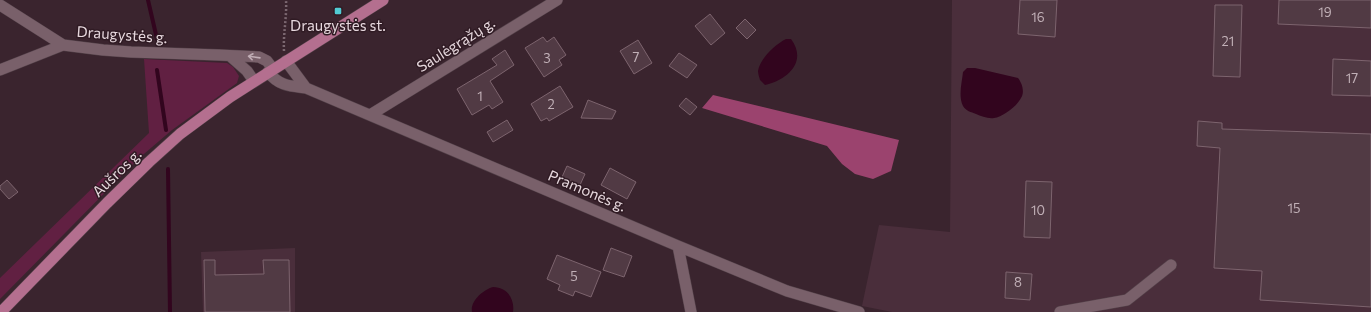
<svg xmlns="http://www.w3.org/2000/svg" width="1371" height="312" font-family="Commissioner,sans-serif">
	<rect width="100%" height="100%" fill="#3a242e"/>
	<path fill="#4a2e3b" d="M 952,0 L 1371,0 L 1371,312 L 892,312 L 862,306 L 879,225 L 950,232 Z
		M 295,248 L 295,312 L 203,312 L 201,252 Z"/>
	<path fill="#612042" d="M 144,59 L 227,63 L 233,67 L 239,76 L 237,83 L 172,130 L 138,159 L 0,299 L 0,278 L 149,133 Z"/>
	<path fill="#9b436e" d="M 713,95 L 899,140 L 891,171 L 873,179 L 855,174 L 842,164 L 827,146 L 702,108 Z"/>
	<path fill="#32051e" d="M 786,39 L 791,39 C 808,62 787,80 765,85 L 760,80 C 759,77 758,73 758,71 C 760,58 776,44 786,39 Z
		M 967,68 L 975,68 L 1018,78 C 1022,83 1025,92 1021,98 C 1017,106 1003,117 994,118 C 988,119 981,116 976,114 C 971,112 966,111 963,106 C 958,96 962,82 963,72 Z
		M 493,287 C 507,287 515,299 513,312 L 472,312 C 470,301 483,290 493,287 Z"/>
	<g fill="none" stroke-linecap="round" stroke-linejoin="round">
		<path stroke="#32051e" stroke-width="4" d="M 148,0 L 157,39
			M 157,70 L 166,130
			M 168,169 L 170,312"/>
	</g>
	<path fill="#513a44" stroke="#7d646e" d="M 1020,0 L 1057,0 L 1055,37 L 1018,34 Z
		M 1279,0 L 1371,0 L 1371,28 L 1278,24 Z
		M 1215,5 L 1242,5 L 1240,77 L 1213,76 Z
		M 710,14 L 725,33 L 711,45 L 695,26 Z
		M 745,19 L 756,30 L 747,39 L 736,28 Z
		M 543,37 L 547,42 L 554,37 L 566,55 L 559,60 L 562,65 L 544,77 L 525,48 Z
		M 638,40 L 652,63 L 634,74 L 620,51 Z
		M 505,50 L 514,65 L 490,81 L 503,102 L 492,109 L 489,105 L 472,115 L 457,89 L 497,65 L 492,59 Z
		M 679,53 L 697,65 L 687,78 L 669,66 Z
		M 1333,59 L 1371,61 L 1371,96 L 1332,95 Z
		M 560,86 L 573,107 L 549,121 L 547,118 L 541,121 L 531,104 Z
		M 686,98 L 697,107 L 690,115 L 679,106 Z
		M 588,100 L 616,111 L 612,119 L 581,118 Z
		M 507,120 L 513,130 L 493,142 L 487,132 Z
		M 1198,121 L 1222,123 L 1222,129 L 1371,134 L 1371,307 L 1260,300 L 1262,271 L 1214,268 L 1220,148 L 1197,146 Z
		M 567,166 L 585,174 L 580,185 L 562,177 Z
		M 610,168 L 636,182 L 627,199 L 601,185 Z
		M 7,180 L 18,192 L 9,199 L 0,189 L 0,186 Z
		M 1026,181 L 1052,182 L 1050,238 L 1024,237 Z
		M 611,248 L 632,256 L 624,277 L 603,270 Z
		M 557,255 L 601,272 L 591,297 L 575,291 L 573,296 L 558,290 L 560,285 L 547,279 Z
		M 204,260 L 215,260 L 215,275 L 264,274 L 263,260 L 289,260 L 290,312 L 205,312 Z
		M 1006,272 L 1032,274 L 1030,300 L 1005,298 Z"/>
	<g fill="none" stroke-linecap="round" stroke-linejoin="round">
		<g stroke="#54424a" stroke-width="12">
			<path id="minor" d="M 0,5 L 63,45 L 103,50 L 131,52 L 219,55 L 259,57 L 267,61 L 273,69
				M 230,56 L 247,71 L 254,81
				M 286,61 L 306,88
				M 0,70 L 63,45
				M 268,72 C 279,86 290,86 306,88 L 678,246 L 787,291 L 859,312
				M 370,115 L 557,0
				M 678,246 L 691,312
				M 1060,312 L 1127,300 L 1171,265"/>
		</g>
		<g stroke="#54424a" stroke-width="12">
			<path id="primary" d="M 1,312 L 107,203 L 149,162 L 180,134 L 230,97 L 383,0"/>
		</g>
		<path stroke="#7b6770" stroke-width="2.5" stroke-dasharray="2 2" stroke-linecap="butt" d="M 284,51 C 283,34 287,17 286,0"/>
		<use href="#minor" stroke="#79606a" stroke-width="11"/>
		<use href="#primary" stroke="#b46f8f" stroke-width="11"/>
	</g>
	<defs><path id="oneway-shaft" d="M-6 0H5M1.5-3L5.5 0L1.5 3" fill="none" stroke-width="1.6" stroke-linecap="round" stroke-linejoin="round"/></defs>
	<use stroke="#c0adb5" href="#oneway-shaft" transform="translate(254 57) rotate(-172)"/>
	<rect fill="#51ccd4" stroke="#301b24" stroke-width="1.5" x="334" y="7" width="8" height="8" rx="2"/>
	<g text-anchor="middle" stroke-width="3" stroke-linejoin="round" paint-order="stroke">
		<g font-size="13" fill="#c1b0b7">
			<text x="1325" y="17">19</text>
			<text x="1038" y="22">16</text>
			<text x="1228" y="46">21</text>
			<text x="636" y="62">7</text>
			<text x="547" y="63">3</text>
			<text x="1352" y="83">17</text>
			<text x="480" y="101">1</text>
			<text x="551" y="109">2</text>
			<text x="1294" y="213">15</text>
			<text x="1038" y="215">10</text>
			<text x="574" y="281">5</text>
			<text x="1018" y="287">8</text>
		</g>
		<g font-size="15" fill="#e6d7dd" stroke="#301b24">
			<text x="338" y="31">Draugystės st.</text>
		</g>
		<g font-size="15" fill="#e6d7dd" stroke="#301b24">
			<text transform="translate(122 35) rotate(4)" y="5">Draugystės g.</text>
			<text transform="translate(456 45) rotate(-32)" y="5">Saulėgrąžų g.</text>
			<text transform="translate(117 173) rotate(-44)" y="5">Aušros g.</text>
			<text transform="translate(587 191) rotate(23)" y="5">Pramonės g.</text>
		</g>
	</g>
</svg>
